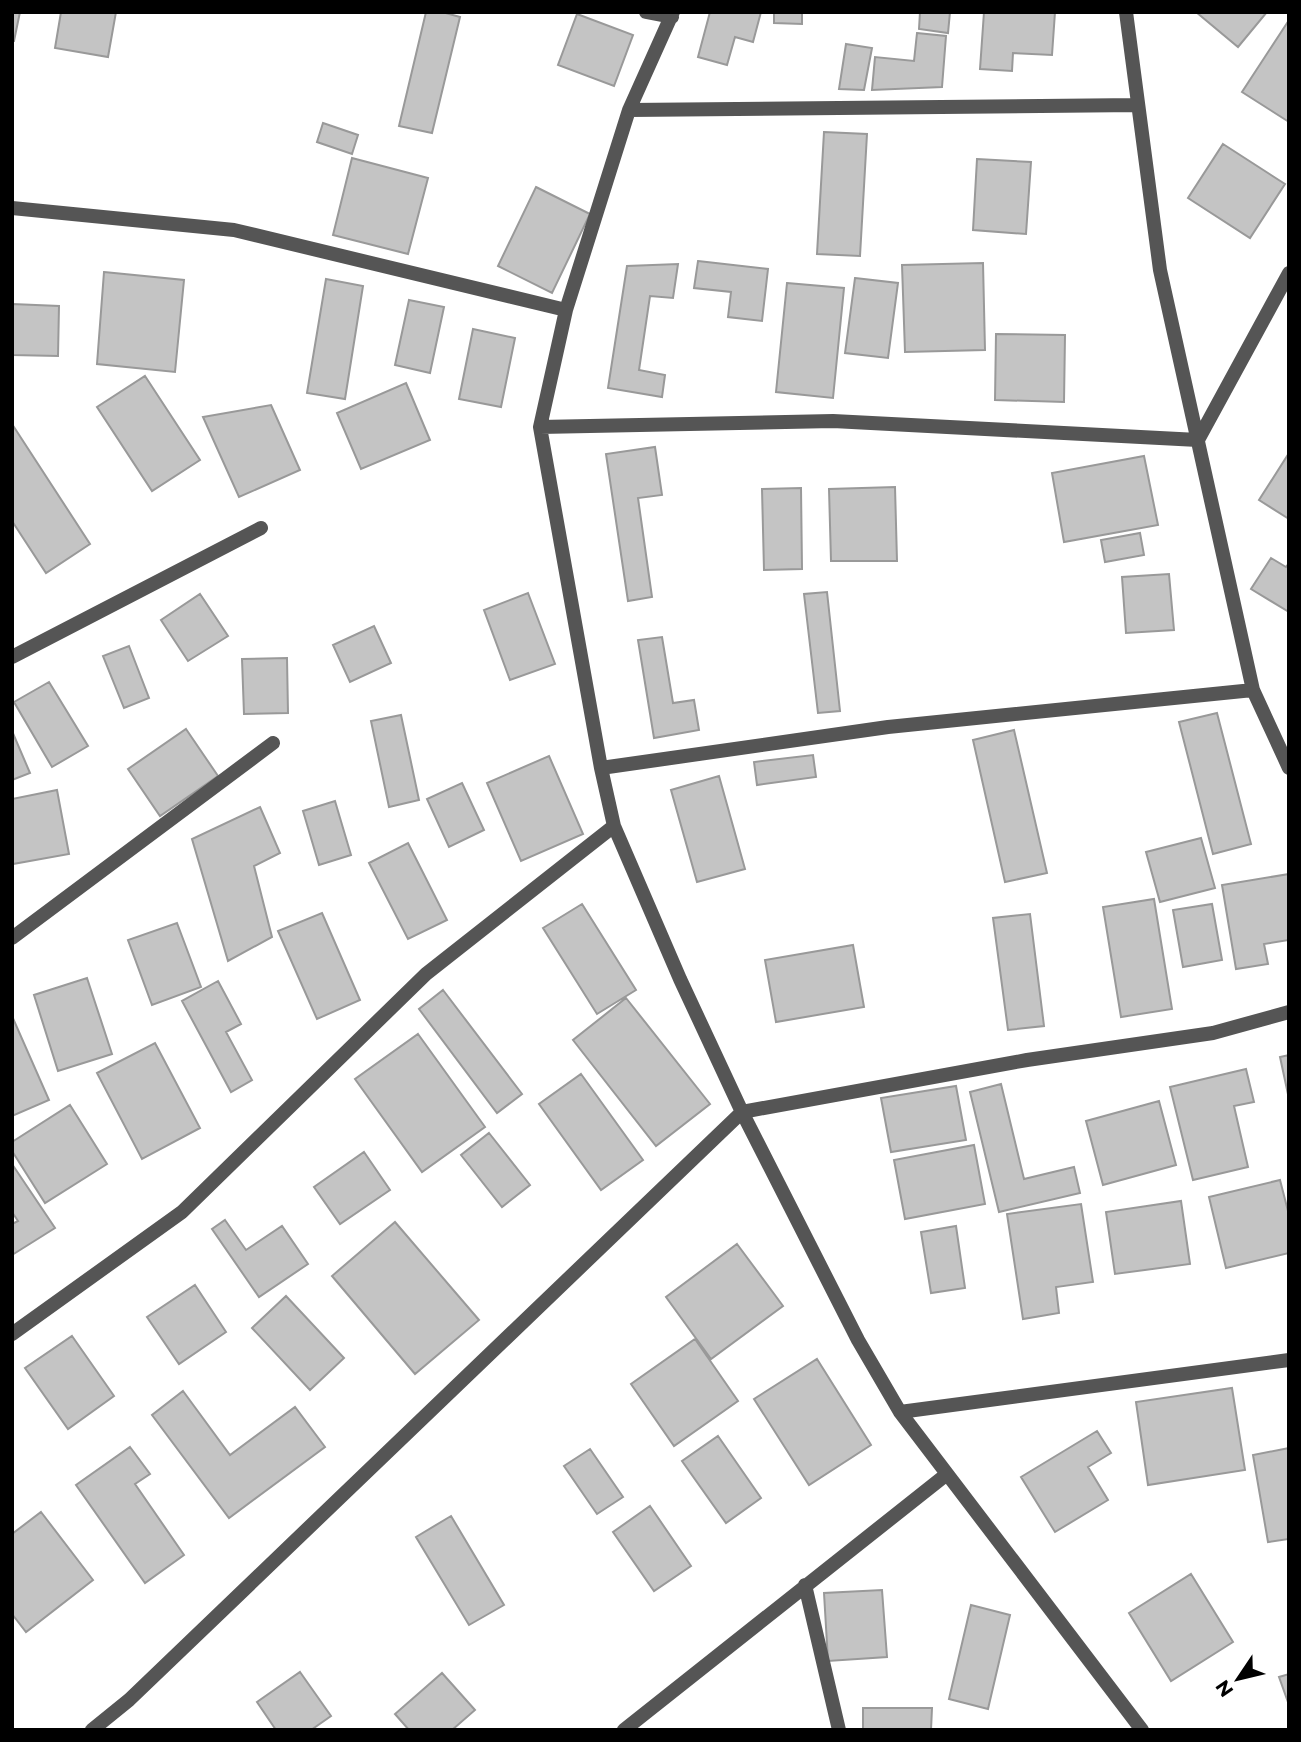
<svg xmlns="http://www.w3.org/2000/svg" width="1301" height="1742" font-family="Montserrat,sans-serif">
	<rect width="100%" height="100%" fill="#fff"/>
	<path fill="#c4c4c4" stroke="#999" stroke-width="2" d="M 12,12 L 20,12 L 14,41 L 12,41 Z
		M 61,12 L 116,12 L 108,57 L 55,48 Z
		M 426,12 L 442,12 L 460,17 L 432,133 L 399,126 Z
		M 710,12 L 761,12 L 753,42 L 735,37 L 727,65 L 698,57 Z
		M 774,12 L 802,12 L 802,24 L 774,23 Z
		M 920,12 L 950,12 L 948,33 L 919,29 Z
		M 984,12 L 1055,12 L 1052,55 L 1013,53 L 1012,71 L 980,69 Z
		M 1196,12 L 1267,12 L 1238,47 Z
		M 577,14 L 633,35 L 614,86 L 558,65 Z
		M 1289,20 L 1289,122 L 1242,92 Z
		M 917,33 L 946,36 L 942,87 L 872,90 L 875,57 L 914,61 Z
		M 846,44 L 872,48 L 864,90 L 839,89 Z
		M 323,123 L 358,135 L 352,154 L 317,142 Z
		M 824,132 L 867,134 L 860,256 L 817,254 Z
		M 1223,144 L 1285,184 L 1250,238 L 1188,198 Z
		M 352,158 L 428,178 L 408,254 L 333,235 Z
		M 977,159 L 1031,162 L 1026,234 L 973,230 Z
		M 536,187 L 590,214 L 552,293 L 498,266 Z
		M 698,261 L 768,269 L 762,321 L 728,317 L 731,292 L 694,288 Z
		M 983,263 L 985,350 L 905,352 L 902,265 Z
		M 678,264 L 673,298 L 650,296 L 639,370 L 665,375 L 662,397 L 608,388 L 627,266 Z
		M 104,272 L 184,280 L 175,372 L 97,364 Z
		M 855,278 L 898,283 L 888,358 L 845,353 Z
		M 326,279 L 363,286 L 345,399 L 307,393 Z
		M 787,283 L 844,288 L 833,398 L 776,392 Z
		M 409,300 L 444,307 L 430,373 L 395,365 Z
		M 12,304 L 59,306 L 58,356 L 12,355 Z
		M 473,329 L 515,338 L 501,407 L 459,399 Z
		M 996,334 L 1065,335 L 1064,402 L 995,400 Z
		M 145,376 L 200,460 L 152,491 L 97,407 Z
		M 406,383 L 430,440 L 361,469 L 337,413 Z
		M 271,405 L 300,470 L 239,497 L 203,417 Z
		M 12,424 L 90,544 L 46,573 L 12,521 Z
		M 655,447 L 662,495 L 638,498 L 652,597 L 628,601 L 606,454 Z
		M 1289,453 L 1289,519 L 1259,500 Z
		M 1144,456 L 1158,525 L 1064,542 L 1052,473 Z
		M 895,487 L 897,561 L 831,561 L 829,489 Z
		M 801,488 L 802,569 L 764,570 L 762,489 Z
		M 1140,533 L 1144,555 L 1105,562 L 1101,540 Z
		M 1271,558 L 1286,567 L 1289,563 L 1289,612 L 1251,589 Z
		M 1169,574 L 1174,630 L 1126,633 L 1122,577 Z
		M 827,592 L 840,711 L 818,713 L 804,594 Z
		M 528,593 L 555,664 L 510,680 L 484,610 Z
		M 200,594 L 228,636 L 188,661 L 161,620 Z
		M 374,626 L 391,663 L 350,682 L 333,645 Z
		M 662,637 L 673,703 L 694,700 L 699,730 L 654,738 L 638,640 Z
		M 129,646 L 149,698 L 124,708 L 103,656 Z
		M 287,658 L 288,713 L 244,714 L 242,659 Z
		M 49,682 L 88,746 L 52,767 L 14,702 Z
		M 1217,713 L 1251,844 L 1213,854 L 1179,722 Z
		M 401,715 L 419,800 L 389,807 L 371,721 Z
		M 186,729 L 218,776 L 160,816 L 128,769 Z
		M 1014,730 L 1047,873 L 1005,882 L 973,740 Z
		M 12,731 L 30,773 L 12,780 Z
		M 813,755 L 816,777 L 757,785 L 754,762 Z
		M 549,756 L 583,834 L 521,861 L 487,783 Z
		M 719,776 L 745,869 L 697,882 L 671,790 Z
		M 462,783 L 484,830 L 449,847 L 427,799 Z
		M 57,790 L 69,854 L 13,864 L 12,799 Z
		M 335,801 L 351,855 L 319,865 L 303,811 Z
		M 260,807 L 280,853 L 254,866 L 272,937 L 228,961 L 192,839 Z
		M 1201,838 L 1215,888 L 1160,902 L 1146,852 Z
		M 408,843 L 447,920 L 408,939 L 369,863 Z
		M 1289,874 L 1289,940 L 1264,944 L 1268,964 L 1236,969 L 1222,885 Z
		M 1154,899 L 1172,1009 L 1121,1017 L 1103,907 Z
		M 582,904 L 636,990 L 597,1014 L 543,928 Z
		M 1212,904 L 1222,960 L 1183,967 L 1173,910 Z
		M 322,913 L 360,1000 L 317,1019 L 278,931 Z
		M 1030,914 L 1044,1026 L 1008,1030 L 993,918 Z
		M 177,923 L 201,987 L 152,1005 L 128,940 Z
		M 853,945 L 864,1007 L 776,1022 L 765,960 Z
		M 87,978 L 112,1054 L 58,1071 L 34,995 Z
		M 218,981 L 241,1024 L 226,1032 L 252,1080 L 231,1092 L 182,1001 Z
		M 443,990 L 522,1094 L 497,1113 L 419,1009 Z
		M 626,998 L 710,1104 L 656,1146 L 573,1040 Z
		M 12,1016 L 49,1100 L 12,1116 Z
		M 418,1034 L 485,1127 L 422,1172 L 355,1079 Z
		M 155,1043 L 200,1128 L 142,1159 L 97,1073 Z
		M 1289,1055 L 1289,1099 L 1280,1057 Z
		M 1246,1069 L 1254,1102 L 1234,1106 L 1248,1167 L 1193,1180 L 1170,1087 Z
		M 581,1074 L 643,1160 L 601,1190 L 539,1104 Z
		M 1001,1084 L 1024,1179 L 1074,1167 L 1080,1193 L 999,1212 L 970,1092 Z
		M 956,1086 L 966,1140 L 891,1152 L 881,1098 Z
		M 1159,1101 L 1176,1165 L 1103,1185 L 1086,1121 Z
		M 70,1105 L 107,1164 L 45,1203 L 12,1151 L 12,1142 Z
		M 489,1133 L 530,1185 L 502,1207 L 461,1155 Z
		M 974,1145 L 985,1204 L 905,1219 L 894,1160 Z
		M 364,1152 L 390,1190 L 340,1224 L 314,1187 Z
		M 12,1164 L 55,1228 L 12,1255 L 12,1224 L 18,1221 L 12,1212 Z
		M 1280,1180 L 1289,1215 L 1289,1253 L 1226,1268 L 1209,1197 Z
		M 1181,1201 L 1190,1264 L 1115,1274 L 1106,1212 Z
		M 1081,1204 L 1093,1282 L 1056,1287 L 1059,1313 L 1023,1319 L 1007,1214 Z
		M 225,1220 L 246,1250 L 282,1226 L 308,1264 L 259,1297 L 212,1229 Z
		M 395,1222 L 479,1320 L 415,1374 L 332,1276 Z
		M 956,1226 L 965,1288 L 931,1293 L 921,1232 Z
		M 737,1244 L 783,1306 L 711,1359 L 666,1297 Z
		M 195,1285 L 226,1332 L 179,1364 L 147,1317 Z
		M 286,1296 L 344,1358 L 310,1390 L 252,1328 Z
		M 72,1336 L 114,1396 L 68,1429 L 25,1368 Z
		M 695,1339 L 738,1401 L 674,1446 L 631,1384 Z
		M 817,1359 L 871,1445 L 809,1485 L 754,1399 Z
		M 1232,1388 L 1245,1470 L 1148,1485 L 1136,1402 Z
		M 183,1391 L 230,1455 L 295,1407 L 325,1447 L 229,1518 L 152,1415 Z
		M 1097,1431 L 1111,1453 L 1088,1467 L 1108,1500 L 1055,1532 L 1021,1477 Z
		M 718,1436 L 761,1498 L 726,1523 L 682,1461 Z
		M 130,1447 L 150,1474 L 135,1484 L 184,1555 L 145,1583 L 76,1485 Z
		M 1289,1448 L 1289,1539 L 1268,1542 L 1253,1455 Z
		M 590,1449 L 623,1497 L 597,1514 L 564,1466 Z
		M 650,1506 L 691,1566 L 654,1591 L 613,1532 Z
		M 41,1512 L 93,1580 L 26,1632 L 12,1614 L 12,1534 Z
		M 451,1516 L 504,1605 L 469,1625 L 416,1537 Z
		M 1191,1574 L 1233,1642 L 1171,1681 L 1129,1613 Z
		M 882,1590 L 887,1657 L 828,1661 L 824,1593 Z
		M 971,1605 L 1010,1615 L 988,1709 L 949,1699 Z
		M 300,1672 L 331,1716 L 311,1730 L 276,1730 L 257,1702 Z
		M 442,1673 L 475,1710 L 452,1730 L 409,1730 L 395,1714 Z
		M 1289,1674 L 1289,1705 L 1279,1677 Z
		M 863,1708 L 932,1708 L 931,1730 L 863,1730 Z"/>
	<g fill="none" stroke-linecap="round" stroke-linejoin="round">
		<path stroke="#555" stroke-width="14" d="M 646,12 L 672,17
			M 673,12 L 629,110 L 566,310 L 540,427 L 601,768 L 614,826 L 680,979 L 742,1112 L 858,1340 L 900,1412 L 1142,1730
			M 1126,12 L 1160,270 L 1253,690 L 1289,768
			M 629,110 L 1138,105
			M 12,208 L 234,230 L 566,310
			M 540,427 L 833,421 L 1198,440 L 1289,273
			M 12,657 L 261,528
			M 601,768 L 888,727 L 1253,690
			M 12,938 L 273,743
			M 12,1334 L 182,1212 L 426,974 L 614,826
			M 900,1412 L 1289,1360
			M 805,1585 L 839,1730
			M 92,1730 L 129,1700 L 742,1112 L 1027,1060 L 1213,1033 L 1289,1012
			M 624,1730 L 947,1474"/>
	</g>
	<rect width="1301" height="1742" fill="none" stroke="#000000" stroke-width="28"/>
	<g transform="translate(1238 1679) rotate(235)" stroke="#ffffff" stroke-width="5" paint-order="stroke">
	<path d="M0-5L12 26L0 18L-12 26Z" fill="#000000"/>
	<text y="-10" font-size="19" font-weight="bold" text-anchor="middle" fill="#000000">N</text>
	</g>
</svg>
